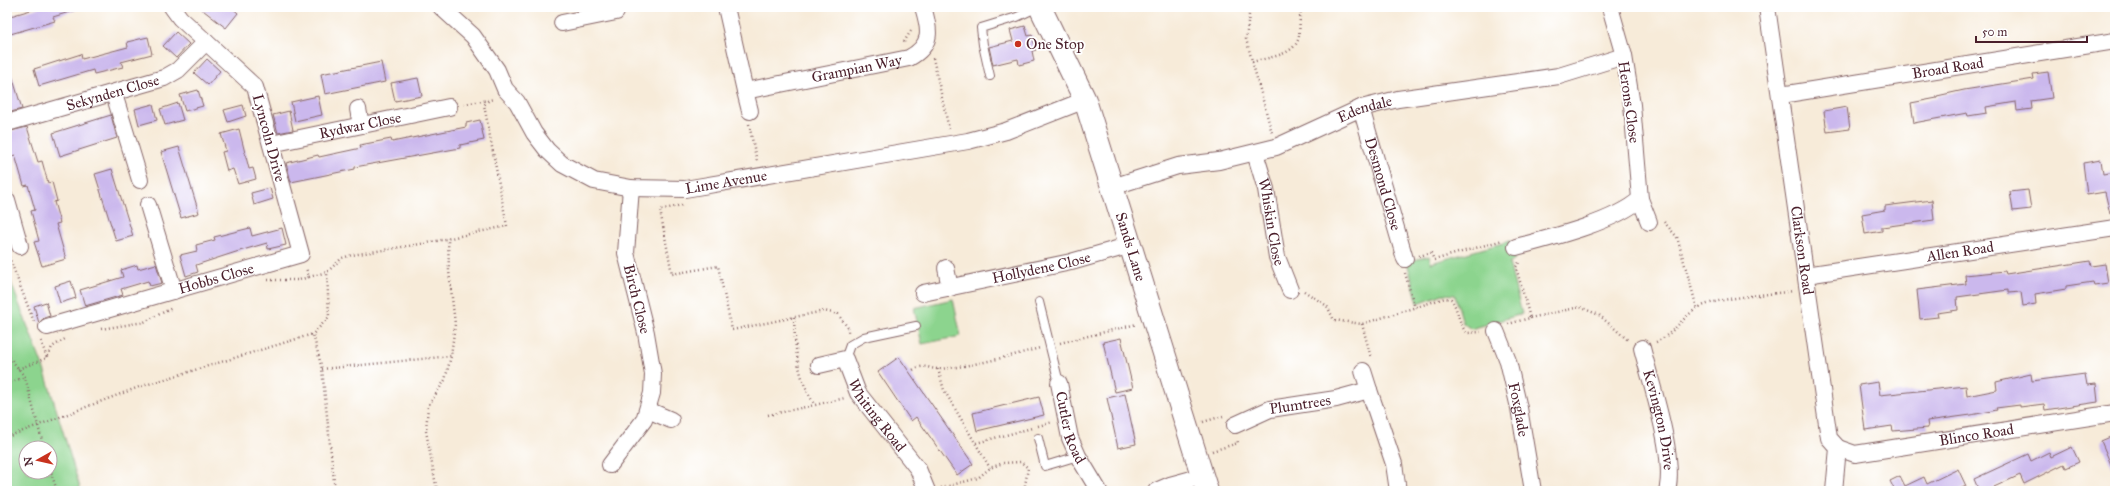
<svg xmlns="http://www.w3.org/2000/svg" width="2122" height="498" font-family="'IM FELL Great Primer',serif">
	<rect width="100%" height="100%" fill="#fff"/>
	<filter id="ink" filterUnits="userSpaceOnUse"><feTurbulence type="fractalNoise" baseFrequency=".025" numOctaves="2"/><feDisplacementMap in="SourceGraphic" scale="8" xChannelSelector="R" yChannelSelector="G"/><feConvolveMatrix kernelMatrix="1 2 1 2 8 2 1 2 1" color-interpolation-filters="sRGB"/></filter>
	<filter id="wash" filterUnits="userSpaceOnUse"><feTurbulence type="fractalNoise" baseFrequency=".012" numOctaves="4" result="noise"/><feDisplacementMap in="SourceGraphic" scale="16" xChannelSelector="R" yChannelSelector="G"/><feGaussianBlur stdDeviation="0.9" result="paint"/><feColorMatrix in="noise" values="0 0 0 0 0 0 0 0 0 0 0 0 0 0 0 0 0 1.4 0 .05"/><feComposite in="paint" operator="in"/></filter>
	<g filter="url(#wash)">
		<rect width="100%" height="100%" fill="#f7ebd9"/>
		<path fill="#8cd48e" stroke="#6b7a5c" fill-rule="evenodd" d="M 1510,241 L 1515,259 L 1509,263 L 1522,314 L 1471,329 L 1463,323 L 1455,295 L 1443,294 L 1418,303 L 1407,262 L 1429,256 L 1431,263 Z
			M 7,272 L 45,372 L 81,491 L 7,491 ZM 26,448 L 50,448 L 50,472 L 26,472 Z
			M 953,299 L 961,336 L 922,344 L 914,308 Z"/>
		<g id="blocks">
			<path fill="#cbb8ed" d="M 41,7 L 75,7 L 76,10 L 53,17 L 55,21 L 7,35 L 7,17 Z
				M 199,7 L 231,7 L 238,13 L 226,28 Z
				M 1025,26 L 1028,36 L 1032,35 L 1036,50 L 1032,51 L 1034,61 L 1019,65 L 1018,59 L 993,65 L 989,47 L 1013,41 L 1010,30 Z
				M 176,32 L 189,44 L 176,58 L 163,46 Z
				M 148,37 L 152,54 L 121,62 L 123,67 L 94,74 L 93,70 L 39,86 L 34,69 L 81,54 L 82,59 L 128,47 L 127,42 Z
				M 207,59 L 220,71 L 208,85 L 194,73 Z
				M 381,62 L 385,82 L 325,94 L 321,74 Z
				M 7,69 L 10,69 L 22,109 L 7,113 Z
				M 2048,72 L 2052,98 L 2031,101 L 2032,109 L 2017,111 L 2016,102 L 1986,107 L 1987,113 L 1968,116 L 1967,113 L 1914,123 L 1911,103 L 1937,98 L 1937,96 L 1964,90 L 2034,79 L 2033,74 Z
				M 418,78 L 422,96 L 395,101 L 391,83 Z
				M 198,90 L 203,106 L 185,111 L 180,95 Z
				M 318,96 L 322,115 L 295,121 L 291,102 Z
				M 178,103 L 183,120 L 165,125 L 160,109 Z
				M 153,104 L 157,120 L 139,125 L 135,109 Z
				M 243,105 L 246,116 L 228,122 L 224,110 Z
				M 1847,107 L 1850,129 L 1827,132 L 1824,111 Z
				M 289,111 L 293,130 L 278,133 L 273,115 Z
				M 111,115 L 117,138 L 60,156 L 53,133 Z
				M 480,120 L 484,140 L 460,145 L 460,148 L 355,167 L 355,169 L 291,182 L 286,163 L 318,155 L 319,157 L 361,148 L 360,145 L 391,139 L 392,142 L 466,127 L 466,123 Z
				M 27,127 L 38,162 L 42,161 L 48,183 L 52,182 L 57,201 L 54,202 L 60,223 L 56,224 L 66,259 L 42,266 L 34,242 L 39,241 L 31,211 L 35,210 L 28,185 L 24,186 L 15,155 L 9,157 L 7,149 L 7,132 Z
				M 239,129 L 249,169 L 253,168 L 256,179 L 238,184 L 233,169 L 227,171 L 222,152 L 226,151 L 221,134 Z
				M 179,147 L 199,213 L 181,218 L 161,152 Z
				M 2101,160 L 2103,174 L 2115,172 L 2115,213 L 2110,214 L 2105,192 L 2087,195 L 2083,163 Z
				M 112,169 L 133,236 L 116,241 L 95,174 Z
				M 270,188 L 273,199 L 254,205 L 251,193 Z
				M 2028,190 L 2031,209 L 2013,211 L 2010,192 Z
				M 1932,200 L 1934,220 L 1882,227 L 1882,231 L 1865,234 L 1862,214 L 1885,210 L 1885,206 Z
				M 250,228 L 252,236 L 282,228 L 286,245 L 268,249 L 267,243 L 236,252 L 196,265 L 198,272 L 186,276 L 180,255 L 197,251 L 196,245 L 215,240 L 214,237 Z
				M 2090,261 L 2091,266 L 2105,264 L 2108,283 L 2094,285 L 2093,282 L 2066,286 L 2066,289 L 2035,294 L 2036,304 L 2023,306 L 2021,292 L 2008,293 L 2008,290 L 1957,297 L 1958,310 L 1937,313 L 1938,317 L 1920,319 L 1917,290 L 1966,284 L 1965,275 L 2005,271 L 2006,274 Z
				M 156,264 L 162,283 L 150,286 L 148,281 L 121,289 L 123,295 L 85,306 L 80,290 L 123,277 L 121,270 L 137,265 L 138,269 Z
				M 71,281 L 76,298 L 60,303 L 55,286 Z
				M 46,302 L 50,316 L 44,318 L 39,323 L 34,306 Z
				M 1121,338 L 1133,388 L 1115,392 L 1103,342 Z
				M 899,357 L 973,464 L 957,475 L 916,417 L 911,421 L 878,372 Z
				M 2031,374 L 2032,381 L 2085,374 L 2087,385 L 2096,384 L 2098,402 L 2045,410 L 2044,404 L 2020,407 L 2020,405 L 1996,408 L 1997,410 L 1971,415 L 1927,421 L 1928,428 L 1893,431 L 1892,426 L 1865,430 L 1859,385 L 1878,382 L 1880,395 L 1966,386 L 1967,396 L 1997,390 L 1996,382 Z
				M 1125,394 L 1136,444 L 1118,448 L 1107,398 Z
				M 1039,397 L 1044,415 L 977,431 L 973,413 Z
				M 2115,435 L 2115,474 L 2101,441 Z
				M 2072,447 L 2079,462 L 2066,468 L 2064,464 L 2024,484 L 2020,475 L 1994,487 L 1996,491 L 1979,491 L 1974,479 L 2028,454 L 2031,461 L 2049,452 L 2051,457 Z
				M 1958,469 L 1966,486 L 1956,491 L 1895,491 L 1890,481 L 1900,476 L 1905,486 L 1924,477 L 1927,484 Z"/>
		</g>
	</g>
	<g filter="url(#ink)">
		<use href="#blocks" fill-opacity="0" stroke="#876668" stroke-width="1"/>
		<g fill="none" stroke-linecap="round" stroke-linejoin="round">
			<g stroke="#876668" stroke-width="10">
				<path id="lane" d="M 990,76 L 983,45 L 981,28 L 1017,17 L 1038,7
					M 1039,302 L 1059,383
					M 845,359 L 850,345 L 864,337 L 916,326
					M 1038,438 L 1045,466 L 1078,456"/>
			</g>
			<g stroke="#876668" stroke-width="18">
				<g id="street">
					<path id="s1" d="M 441,7 L 473,36 L 497,70 L 505,89 L 517,102 L 534,133 L 547,150 L 562,164 L 594,181 L 631,188 L 685,189 L 968,141 L 1006,131 L 1085,100"/>
					<path id="s2" d="M 726,7 L 745,91 L 909,58 C 933,45 930,30 923,7"/>
					<path id="s3" d="M 1767,7 L 1829,438 L 1838,448 L 1834,491"/>
					<path d="M 562,23 L 616,12"/>
					<path d="M 745,91 L 750,111"/>
					<path d="M 114,94 L 140,180"/>
					<path id="s4" d="M 1781,95 L 2115,41"/>
					<path id="s5" d="M 1361,108 L 1405,259"/>
					<path d="M 358,109 L 361,125"/>
					<path id="s6" d="M 7,123 L 164,78 L 178,70 L 206,42"/>
					<path id="s7" d="M 271,144 L 449,107"/>
					<path id="s8" d="M 1255,153 L 1266,189 L 1277,257 L 1290,290"/>
					<path id="s9" d="M 1112,187 L 1178,166 L 1219,161 L 1276,147 L 1361,108 L 1398,99 L 1559,76 L 1624,56"/>
					<path d="M 1640,199 L 1649,222"/>
					<path d="M 7,200 L 20,246"/>
					<path d="M 148,205 L 174,291"/>
					<path d="M 1516,247 C 1550,238 1615,222 1640,199 L 1632,105 L 1624,56 L 1610,7"/>
					<path d="M 946,268 L 950,288"/>
					<path id="s10" d="M 1806,275 L 2115,228"/>
					<path id="s11" d="M 923,293 L 1071,262 L 1131,245"/>
					<path id="s12" d="M 47,327 L 301,254 L 255,87 L 180,18 L 172,7"/>
					<path id="s13" d="M 1496,331 L 1508,361 L 1519,408 L 1533,491"/>
					<path id="s14" d="M 1642,348 C 1651,384 1676,457 1667,491"/>
					<path id="s15" d="M 819,365 L 845,359 L 858,393 L 918,469 L 927,491"/>
					<path d="M 1363,371 L 1369,390"/>
					<path id="s16" d="M 1059,383 L 1070,438 L 1078,456 L 1099,491"/>
					<path d="M 648,410 L 671,420"/>
					<path id="s17" d="M 1235,425 L 1270,409 L 1336,399 L 1369,390 L 1394,464 L 1398,491"/>
					<path id="s18" d="M 1838,448 L 1855,454 L 2115,413"/>
					<path d="M 610,465 L 644,420 L 652,393 L 653,374 L 646,333 L 626,253 L 631,188"/>
					<path d="M 1156,491 L 1170,485 L 1203,476"/>
				</g>
			</g>
			<g stroke="#876668" stroke-width="24">
				<g id="secondary">
					<path id="s19" d="M 1040,7 L 1085,100 L 1207,491"/>
				</g>
			</g>
			<path stroke="#876668" stroke-width="2.5" stroke-dasharray="1 3" stroke-linecap="butt" d="M 1250,7 L 1246,39 L 1272,133
				M 904,42 L 912,29
				M 933,58 L 949,129
				M 1252,62 C 1268,57 1296,56 1299,36 C 1300,26 1299,16 1302,7
				M 464,104 L 488,100
				M 749,124 L 757,162
				M 682,205 L 660,210 L 672,274 L 718,266 L 732,330 L 824,311 L 838,314 L 848,328 L 848,334
				M 1664,222 L 1677,237 L 1697,308
				M 1419,256 L 1431,253 L 1434,260 L 1503,240
				M 9,257 L 34,322
				M 1405,273 L 1415,308
				M 309,277 L 327,272
				M 268,280 L 299,280 L 309,277 L 306,268
				M 1304,291 L 1327,306 L 1334,320 L 1362,324 L 1445,298 L 1451,299 C 1459,310 1458,324 1467,333 L 1481,332
				M 794,317 C 795,348 797,378 815,405 L 845,398
				M 1530,318 L 1580,307 L 1599,315 L 1629,341
				M 1362,324 L 1371,358
				M 1508,324 L 1530,318 L 1516,267 L 1520,261
				M 101,329 L 144,322 L 172,308
				M 41,341 L 47,358 L 52,347 L 65,339
				M 1656,342 C 1672,335 1681,319 1696,309 C 1715,297 1769,295 1793,291
				M 1060,343 L 1137,324
				M 7,354 L 25,377 L 44,448
				M 18,369 L 47,358
				M 322,369 L 451,356 L 455,324 L 449,271 L 448,238
				M 938,369 L 944,390 L 990,468
				M 913,370 C 925,363 928,369 939,369 C 970,367 1010,356 1040,348
				M 7,384 L 25,377
				M 768,415 L 815,405
				M 1203,422 L 1223,416
				M 1038,426 L 1053,422
				M 7,437 L 139,387 L 313,334
				M 976,443 L 1032,428
				M 1212,451 L 1238,443 L 1237,439
				M 50,469 L 57,491
				M 941,488 L 978,478 L 990,468 L 1003,463 L 1021,462 L 1028,468 L 1024,491
				M 335,491 L 322,369 L 313,334 L 329,317 L 327,272 L 342,258 L 352,255 L 427,243 L 507,226 L 484,105 L 489,100 L 494,99
				M 437,491 L 426,431 L 428,406 L 445,380 L 451,356"/>
			<use href="#lane" stroke="#fff" stroke-width="8"/>
			<use href="#street" stroke="#fff" stroke-width="16"/>
			<use href="#secondary" stroke="#fff" stroke-width="22"/>
		</g>
	</g>
	<circle fill="#c8321e" stroke="#fff" stroke-width="1.5" cx="1018" cy="44" r="4"/>
	<g text-anchor="middle" stroke-width="3.5" stroke-linejoin="round" paint-order="stroke">
		<g font-size="15" fill="#4a1f2b" stroke="#fff" text-anchor="start">
			<text x="1026" y="49">One Stop</text>
		</g>
		<g font-size="15" fill="#4a1f2b" stroke="#fff">
			<text dy="5" stroke="none"><textPath href="#s2" startOffset="200">Grampian Way</textPath></text>
			<text dy="5" stroke="none"><textPath href="#s4" startOffset="169">Broad Road</textPath></text>
			<text dy="5" stroke="none"><textPath href="#s6" startOffset="110">Sekynden Close</textPath></text>
			<text transform="translate(1629 102) rotate(82)" y="5">Herons Close</text>
			<text dy="5" stroke="none"><textPath href="#s9" startOffset="266">Edendale</textPath></text>
			<text dy="5" stroke="none"><textPath href="#s7" startOffset="91">Rydwar Close</textPath></text>
			<text transform="translate(269 138) rotate(75)" y="5">Lyncoln Drive</text>
			<text dy="5" stroke="none"><textPath href="#s1" startOffset="370">Lime Avenue</textPath></text>
			<text dy="5" stroke="none"><textPath href="#s5" startOffset="79">Desmond Close</textPath></text>
			<text dy="5" stroke="none"><textPath href="#s8" startOffset="71">Whiskin Close</textPath></text>
			<text dy="5" stroke="none"><textPath href="#s19" startOffset="257">Sands Lane</textPath></text>
			<text dy="5" stroke="none"><textPath href="#s3" startOffset="246">Clarkson Road</textPath></text>
			<text dy="5" stroke="none"><textPath href="#s10" startOffset="156">Allen Road</textPath></text>
			<text dy="5" stroke="none"><textPath href="#s11" startOffset="121">Hollydene Close</textPath></text>
			<text dy="5" stroke="none"><textPath href="#s12" startOffset="176">Hobbs Close</textPath></text>
			<text transform="translate(637 299) rotate(76)" y="5">Birch Close</text>
			<text dy="5" stroke="none"><textPath href="#s17" startOffset="69">Plumtrees</textPath></text>
			<text dy="5" stroke="none"><textPath href="#s13" startOffset="82">Foxglade</textPath></text>
			<text dy="5" stroke="none"><textPath href="#s15" startOffset="92">Whiting Road</textPath></text>
			<text dy="5" stroke="none"><textPath href="#s14" startOffset="74">Kevington Drive</textPath></text>
			<text dy="5" stroke="none"><textPath href="#s16" startOffset="46">Cutler Road</textPath></text>
			<text dy="5" stroke="none"><textPath href="#s18" startOffset="141">Blinco Road</textPath></text>
		</g>
	</g>
	<rect width="2122" height="498" fill="none" stroke="#fff" stroke-width="24"/>
	<g transform="translate(38 460) rotate(262)"><circle r="19" fill="#ffffff" stroke="#b7a5aa"/>
	<path d="M0-3L7 15L0 10L-7 15Z" fill="#c8321e"/>
	<text y="-6" font-size="11" font-weight="bold" text-anchor="middle" fill="#4a1f2b">N</text>
	</g>
	<path d="M1976 36v6h111v-6" fill="none" stroke="#4a1f2b" stroke-width="2"/>
	<text x="1982" y="36" font-size="12" fill="#4a1f2b" stroke="#ffffff" stroke-width="3" paint-order="stroke">50 m</text>
</svg>
